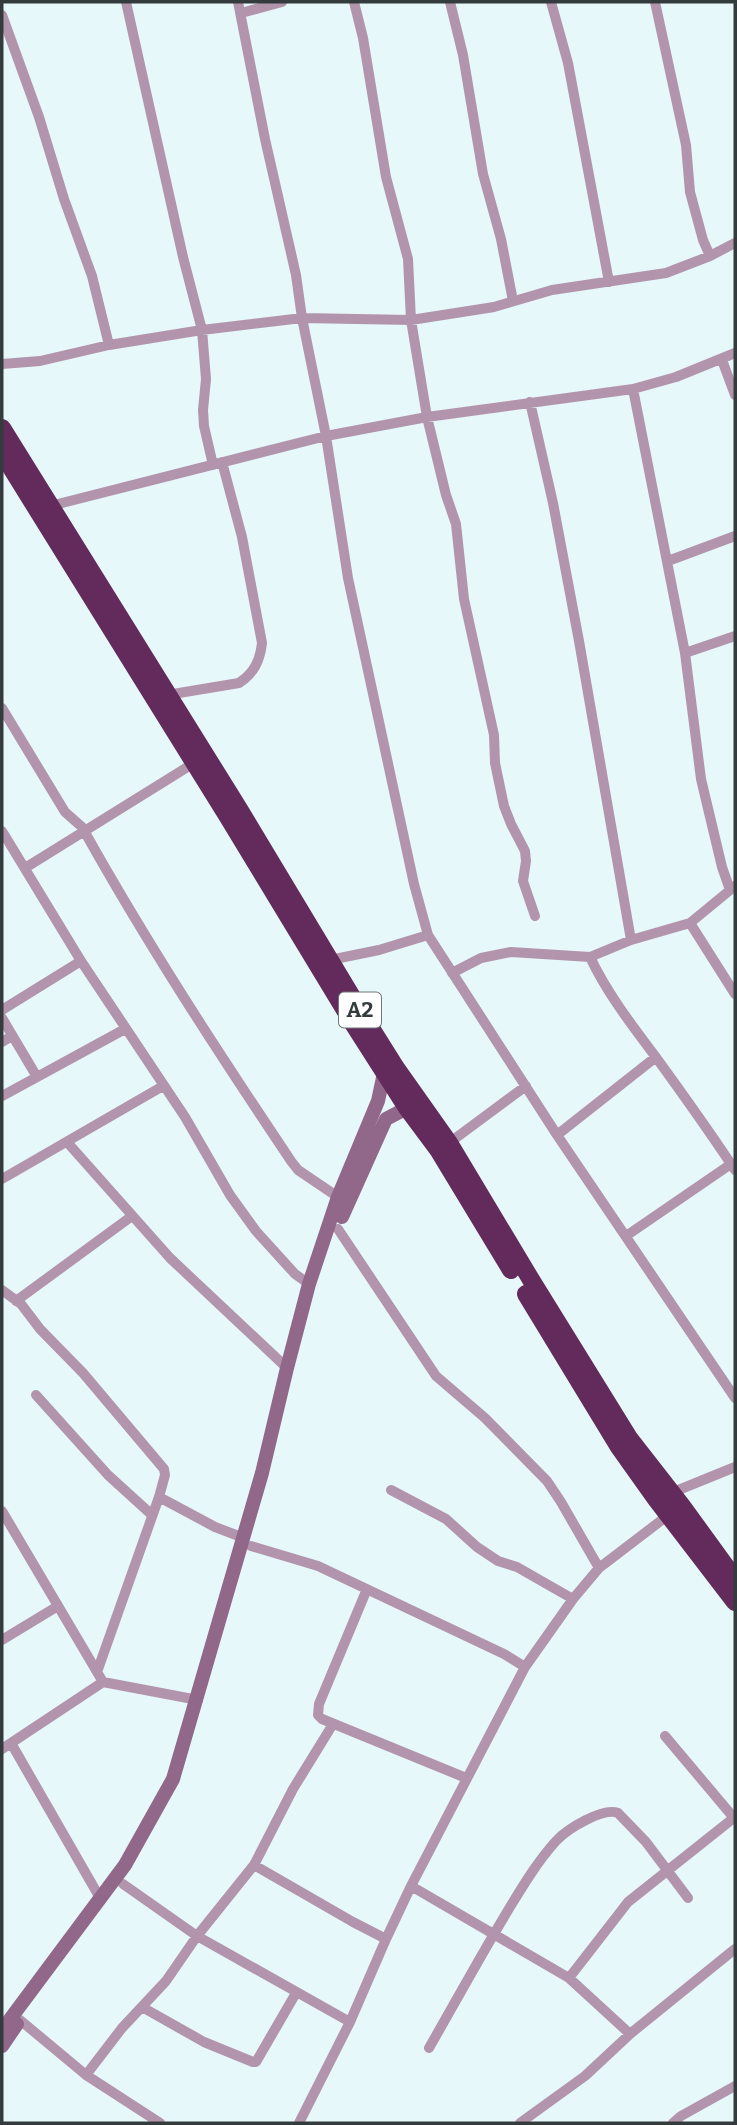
<svg xmlns="http://www.w3.org/2000/svg" width="737" height="2125" font-family="Bitter,serif">
	<rect width="100%" height="100%" fill="#e6f8fa"/>
	<g fill="none" stroke-linecap="round" stroke-linejoin="round">
		<path stroke="#b295ac" stroke-width="10" d="M 126,2 L 183,257 L 202,330 L 206,379 L 203,410 L 204,426 L 213,465
			M 238,2 L 265,139 L 296,275 L 302,318 L 326,436 L 348,578 L 414,884 L 428,935 L 557,1135 L 735,1398
			M 354,2 L 363,38 L 386,177 L 408,259 L 411,320 L 427,417 L 446,495 L 456,524 L 464,599 L 494,735 L 495,763 L 504,806 L 511,824 L 525,851 L 526,861 L 523,881 L 535,916
			M 450,2 L 463,55 L 483,174 L 501,239 L 513,301
			M 551,2 L 568,63 L 609,282
			M 655,2 L 686,145 L 690,192 L 703,240 L 710,256
			M 241,13 L 282,2
			M 2,15 L 39,117 L 64,199 L 92,276 L 109,345
			M 722,360 L 735,395
			M 2,364 L 40,361 L 109,345 L 202,330 L 302,318 L 411,320 L 494,307 L 552,290 L 666,273 L 710,256 L 735,243
			M 633,389 L 685,653 L 701,779 L 722,867 L 730,890
			M 530,402 L 553,503 L 579,641 L 631,940
			M 50,506 L 326,436 L 427,417 L 633,389 L 676,377 L 735,353
			M 668,561 L 735,536
			M 685,653 L 735,636
			M 167,695 L 239,683 C 254,673 260,661 262,643 L 242,537 L 222,462
			M 2,708 L 65,812 L 82,827 C 146,942 218,1052 291,1161 L 298,1170 L 338,1197
			M 2,831 L 81,961 L 185,1117 L 230,1195 L 256,1231 L 295,1274 L 309,1284
			M 25,868 L 194,763
			M 690,923 L 735,994
			M 590,957 C 607,993 631,1024 655,1056 C 682,1093 709,1131 735,1170
			M 330,960 L 379,950 L 428,935
			M 452,973 L 481,958 L 511,952 L 590,957 L 631,940 L 690,923 L 735,886
			M 2,1010 L 81,961
			M 2,1018 L 37,1077
			M 2,1042 L 12,1036
			M 2,1096 L 125,1029
			M 557,1135 L 656,1057
			M 67,1142 L 170,1258 L 287,1368
			M 449,1143 L 526,1086
			M 2,1179 L 163,1086
			M 338,1229 L 436,1376 L 485,1418 L 547,1481 L 561,1502 L 599,1568
			M 626,1236 L 731,1164
			M 2,1290 L 21,1304 L 40,1329 L 83,1373 L 164,1469 L 165,1475 L 159,1497 L 97,1672
			M 16,1301 L 132,1216
			M 36,1395 L 108,1475 L 152,1515
			M 391,1490 L 446,1519 L 477,1547 L 498,1561 L 517,1567 L 573,1599
			M 671,1493 L 735,1467
			M 159,1497 L 215,1527 L 244,1538
			M 2,1511 L 103,1682 L 198,1700
			M 251,1546 L 318,1566 L 504,1654 L 525,1667
			M 367,1589 L 319,1704 L 318,1715 L 322,1719 L 466,1778
			M 2,1640 L 58,1606
			M 665,1736 L 734,1818
			M 11,1743 L 100,1898
			M 2,1749 L 103,1682
			M 254,1865 L 353,1922 L 386,1939
			M 123,1884 L 197,1936 L 350,2022
			M 411,1886 L 569,1978 L 630,2034
			M 569,1978 L 628,1902 L 735,1817
			M 142,2007 L 204,2042 L 253,2062 L 256,2062 L 296,1993
			M 20,2020 L 86,2075 L 160,2123
			M 429,2048 C 456,2001 482,1953 510,1907 C 524,1884 538,1861 556,1841 C 567,1829 603,1807 618,1813 L 646,1842 L 688,1898
			M 86,2075 L 122,2028 L 166,1981 L 197,1936 L 254,1865 L 293,1789 L 333,1724
			M 299,2123 L 350,2022 L 386,1939 L 411,1886 L 525,1667 L 573,1599 L 599,1568 L 671,1513
			M 520,2123 L 585,2076 L 630,2034 L 735,1949
			M 673,2123 L 681,2116 L 735,2086"/>
		<path stroke="#916889" stroke-width="14" d="M 342,1217 L 386,1119 L 407,1108
			M 2,2030 L 125,1865 L 173,1779 L 262,1473 L 287,1368 L 309,1284 L 338,1197 L 378,1101 L 384,1073
			M 2,2046 L 17,2024"/>
		<path stroke="#622b5b" stroke-width="18" d="M 2,428 L 239,809 L 364,1017 L 396,1068 L 449,1143 L 533,1283 L 629,1438 L 682,1506 L 735,1579
			M 2,453 L 228,817 L 354,1025 L 407,1108 L 439,1151 L 511,1270
			M 526,1294 L 619,1447 L 656,1499 L 735,1602"/>
	</g>
	<g text-anchor="middle" stroke-width="7" stroke-linejoin="round" paint-order="stroke">
		<rect fill="#fff" stroke="#717676" stroke-width="2" x="339" y="992.5" width="42" height="35" rx="5"/>
		<g font-size="21" font-weight="bold" fill="#343b3c">
			<text x="360" y="1017">A2</text>
		</g>
	</g>
	<rect width="737" height="2125" fill="none" stroke="#343b3c" stroke-width="7"/>
</svg>
